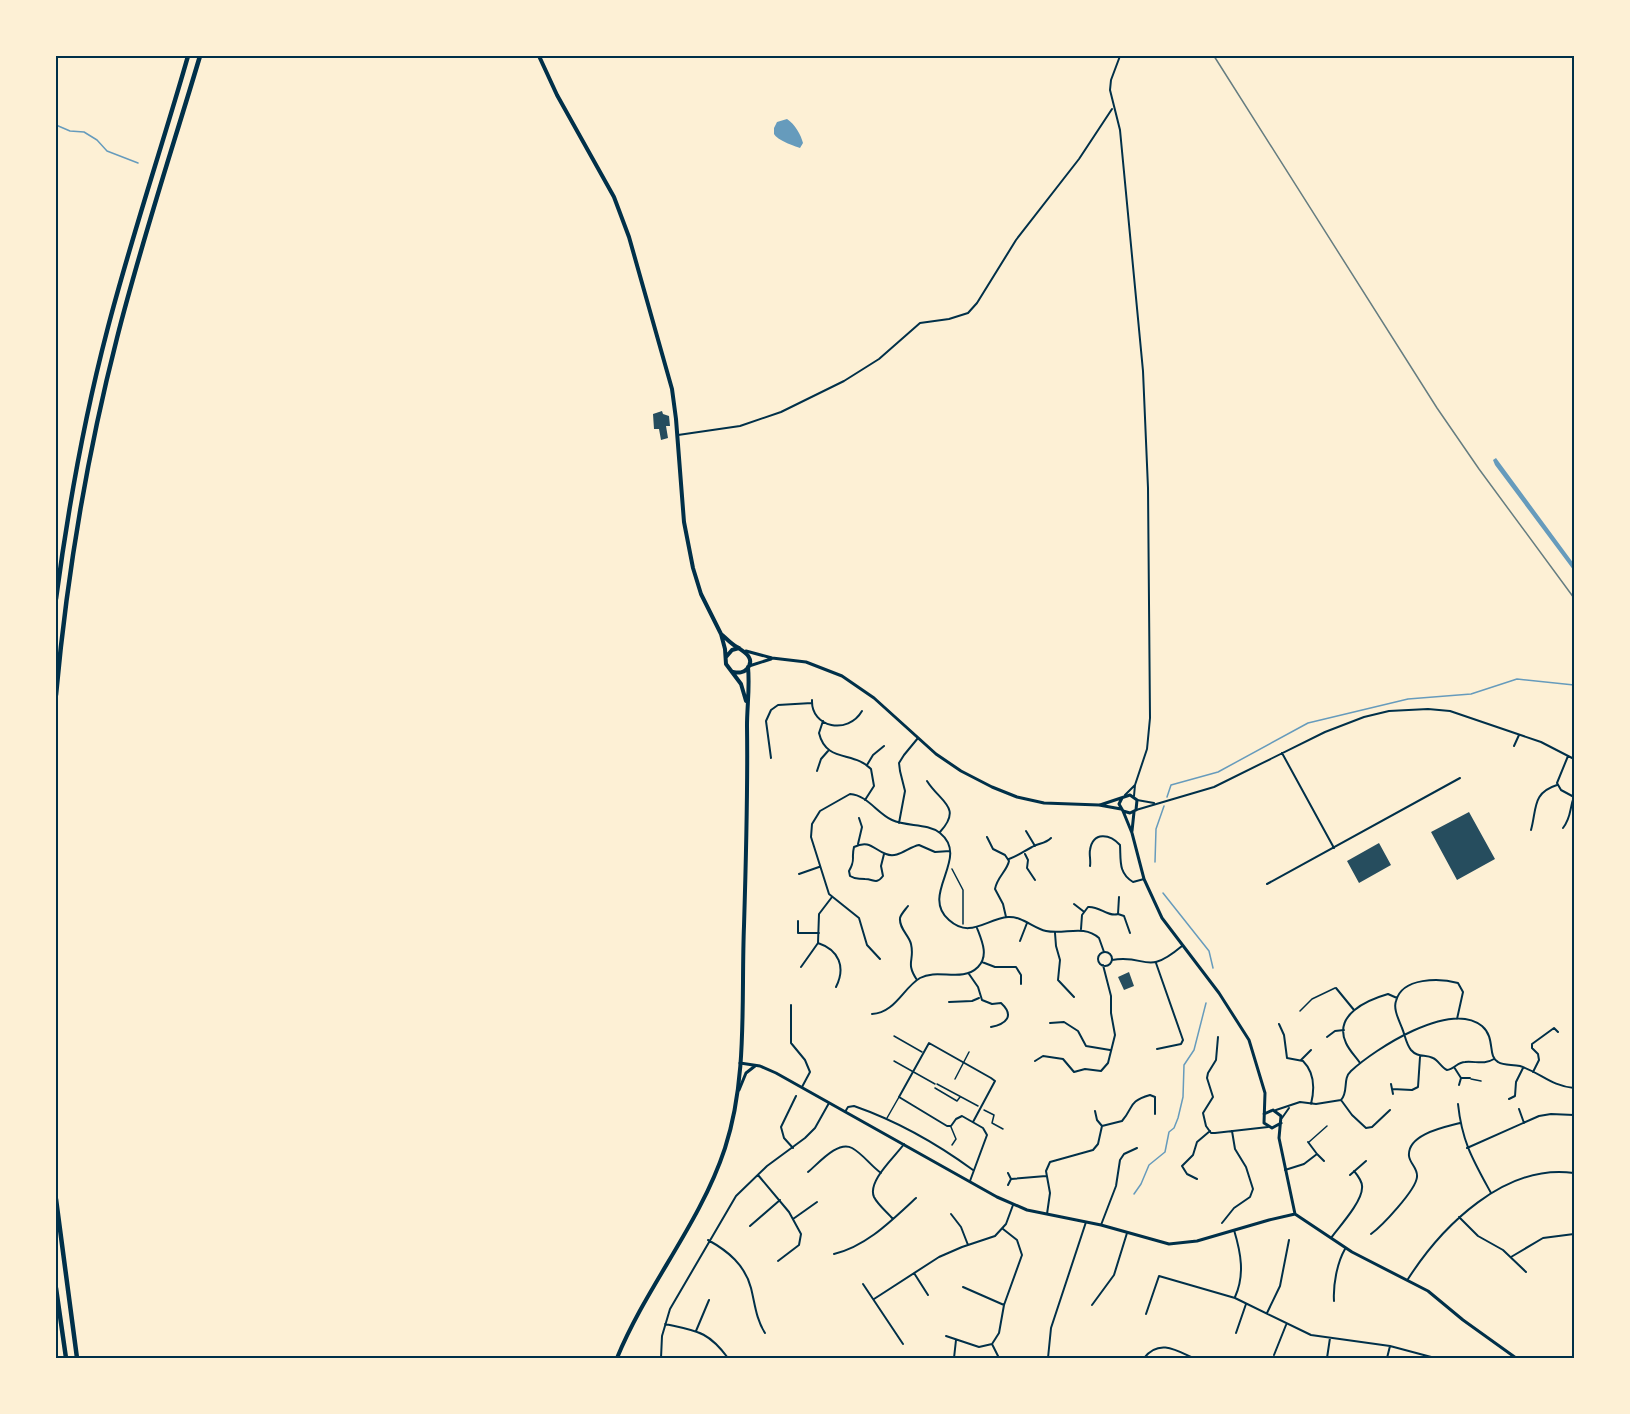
<svg xmlns="http://www.w3.org/2000/svg" width="1630" height="1414" font-family="Overpass,sans-serif">
	<rect width="100%" height="100%" fill="#fdf0d5"/>
	<path fill="#669bbc" d="M 787,119 C 795,124 801,135 803,143 L 800,148 C 794,146 777,140 774,134 L 774,128 L 777,122 Z
		M 1496,458 L 1574,564 L 1574,571 L 1495,465 L 1493,460 Z"/>
	<g fill="none" stroke-linecap="round" stroke-linejoin="round">
		<path stroke="#669bbc" stroke-width="1.5" d="M 56,125 L 70,131 L 84,132 L 97,140 L 107,151 L 138,163
			M 1167,797 L 1171,785 L 1218,772 L 1308,723 L 1408,699 L 1471,694 L 1517,679 L 1574,685
			M 1155,862 L 1156,829 L 1164,806
			M 1163,893 L 1209,951 L 1213,968
			M 1134,1194 L 1141,1184 L 1149,1165 L 1165,1152 L 1169,1132 L 1174,1128 L 1178,1118 L 1183,1097 L 1184,1065 L 1194,1050 L 1206,1003"/>
	</g>
	<path fill="#264d5e" d="M 662,411 L 663,414 L 669,416 L 670,426 L 666,426 L 668,438 L 661,440 L 659,429 L 654,429 L 653,414 Z
		M 1469,812 L 1495,859 L 1457,880 L 1431,832 Z
		M 1379,843 L 1391,865 L 1359,883 L 1347,861 Z
		M 1129,972 L 1134,986 L 1124,990 L 1118,977 Z"/>
	<g fill="none" stroke-linecap="round" stroke-linejoin="round">
		<path stroke="#003049" stroke-width="1.5" d="M 952,869 L 963,890 L 963,924
			M 937,1084 L 978,1106
			M 935,1088 L 957,1101 L 960,1097
			M 984,1110 L 994,1115 L 992,1123 L 1003,1129"/>
		<path stroke="#003049" stroke-width="1.5" d="M 1300,1011 L 1312,999 L 1335,988
			M 894,1036 L 922,1052
			M 894,1061 L 935,1084
			M 955,1079 L 969,1052
			M 1471,1079 L 1481,1081
			M 887,1118 L 899,1097
			M 951,1127 L 956,1139 L 952,1145
			M 1309,1142 L 1327,1126"/>
		<path stroke="#003049" stroke-width="2" d="M 1120,56 L 1111,80 L 1110,90 L 1120,130 L 1143,371 L 1148,488 L 1150,718 L 1147,749 L 1135,785 L 1134,796
			M 678,435 L 740,426 L 781,412 L 844,381 L 879,359 L 920,323 L 949,319 L 968,313 L 977,303 L 1016,240 L 1079,159 L 1112,109
			M 812,700 C 811,728 848,735 862,711
			M 823,721 L 819,733 C 826,763 854,751 871,769 L 874,786 L 865,800
			M 1514,746 L 1519,735
			M 1282,753 L 1334,848
			M 1568,756 L 1557,783 L 1561,790 L 1574,797
			M 771,758 L 766,721 L 771,710 L 778,705 L 812,703
			M 867,765 L 873,755 L 884,746
			M 817,771 L 821,759 L 828,751
			M 927,781 C 940,802 963,807 940,832
			M 1125,795 L 1135,785
			M 1137,800 L 1154,803
			M 1136,810 L 1214,787 L 1325,732 L 1364,717 L 1389,711 L 1428,709 L 1450,711 L 1541,742 L 1574,759
			M 899,823 L 905,791 L 900,771 L 899,763 L 904,755 L 918,738
			M 1563,828 C 1572,816 1569,809 1574,797
			M 1531,830 C 1537,808 1532,793 1557,785
			M 1026,831 L 1035,846
			M 987,837 L 993,849 L 1005,855 L 1009,861 C 1007,871 997,877 995,889 L 1003,904 L 1006,917
			M 858,844 L 862,827 L 859,818
			M 884,854 L 881,866 L 883,876 C 876,885 874,879 865,879 C 858,878 856,880 850,876 L 849,871 C 856,859 851,859 854,847 C 870,839 874,850 886,854 C 898,859 908,847 919,845 L 935,852 L 950,851
			M 1025,854 L 1028,860 L 1027,868 L 1035,880
			M 1009,859 C 1018,856 1024,851 1032,847 C 1039,843 1045,844 1051,838
			M 1090,866 C 1091,860 1089,855 1090,850 C 1093,831 1110,834 1120,845 C 1121,860 1118,873 1133,882 L 1144,879
			M 799,874 L 819,867
			M 1267,884 L 1460,778
			M 1119,897 L 1118,914 L 1124,916 L 1130,933
			M 1074,904 L 1083,911
			M 908,906 C 905,910 901,914 900,918 C 899,929 909,935 911,944 C 915,961 905,962 917,980
			M 798,921 L 798,933 L 819,933
			M 1081,929 L 1082,915 L 1088,907 C 1100,906 1107,917 1118,914
			M 1055,933 L 1056,946 L 1060,960 L 1058,980 L 1074,997
			M 1020,941 L 1027,923
			M 818,943 C 839,950 846,967 836,987
			M1098 959a7 7 0 1 1 14 0a7 7 0 1 1-14 0Z
			M 880,959 L 867,945 L 859,918 L 829,894 L 811,837 L 812,824 L 820,811 L 850,794 C 867,795 877,813 892,820 C 907,827 927,823 940,833 C 971,858 919,894 949,920 C 970,939 986,919 1008,917 C 1022,916 1033,928 1046,931 C 1065,935 1083,924 1099,938 L 1104,952
			M 1112,960 C 1148,954 1145,977 1182,946
			M 982,962 L 995,967 L 1016,967 L 1021,975 L 1021,984
			M 1156,963 L 1183,1040 L 1181,1044 L 1157,1049
			M 801,967 L 818,943 L 819,914 L 832,897
			M 969,974 L 978,987 L 982,1000 L 992,1004 L 1001,1003 C 1015,1016 1006,1024 991,1027
			M 1336,988 L 1354,1010
			M 949,1002 L 972,1001 L 979,998
			M 791,1005 L 791,1043 L 805,1060 L 810,1072 L 802,1087
			M 872,1014 C 895,1013 903,988 920,978 C 938,968 962,983 978,967 C 989,956 982,941 977,928
			M 1457,1019 L 1463,992 L 1458,983 C 1440,978 1402,977 1396,1001 C 1393,1009 1399,1020 1402,1028 C 1405,1035 1406,1044 1411,1050 C 1418,1058 1425,1054 1433,1058 C 1438,1060 1441,1067 1447,1070 C 1454,1069 1458,1062 1465,1062 C 1476,1061 1484,1065 1494,1059
			M 1050,1023 L 1064,1022 L 1078,1031 L 1086,1046 L 1110,1050
			M 1279,1024 L 1284,1035 L 1287,1058 L 1303,1061 C 1315,1073 1315,1088 1311,1104
			M 1218,1037 L 1216,1060 L 1208,1073 L 1207,1078 L 1213,1097 L 1203,1113 L 1206,1126 L 1211,1133 L 1215,1133 L 1268,1127
			M 1327,1037 L 1335,1031 L 1344,1030
			M 1301,1060 L 1311,1050
			M 1035,1061 L 1043,1056 L 1063,1059 L 1074,1072 L 1085,1069 L 1101,1071 L 1108,1063 L 1115,1035 L 1111,1013 L 1111,996 L 1103,965
			M 1360,1063 C 1355,1056 1349,1050 1346,1043 C 1333,1015 1367,1000 1388,994 L 1397,998
			M 1454,1067 L 1461,1078 L 1459,1085
			M 1533,1072 L 1539,1060 L 1538,1054 L 1532,1048 L 1532,1044 L 1554,1028 L 1558,1032
			M 1461,1078 L 1470,1078
			M 1391,1084 L 1393,1094
			M 1392,1089 L 1412,1090 L 1418,1087 L 1420,1057
			M 1509,1099 L 1515,1096 L 1516,1082 L 1523,1068
			M 1341,1100 L 1352,1115 L 1366,1128 L 1372,1127 L 1390,1110
			M 1458,1104 C 1462,1142 1473,1160 1491,1193
			M 1519,1109 L 1524,1123
			M 1276,1110 L 1300,1102 L 1316,1104 L 1341,1100 C 1349,1092 1342,1079 1351,1071 C 1375,1049 1450,1000 1482,1026 C 1496,1038 1487,1056 1498,1062 C 1504,1066 1513,1064 1520,1066 C 1541,1073 1551,1086 1574,1088
			M 1095,1111 L 1097,1120 L 1102,1126
			M 845,1112 L 848,1107 L 854,1106 C 897,1121 936,1143 973,1170
			M 1282,1118 L 1289,1108
			M 1308,1142 L 1317,1154
			M 793,1148 L 784,1138 L 781,1127 L 796,1096
			M 1467,1148 L 1539,1116 L 1551,1114 L 1574,1115
			M 1285,1170 L 1304,1164 L 1317,1154 L 1324,1161
			M 808,1172 C 818,1164 838,1140 852,1148 C 863,1154 871,1166 881,1173
			M 758,1175 L 789,1212 L 801,1234 L 799,1245 L 778,1261
			M 1350,1175 L 1366,1161
			M 1011,1179 L 1046,1176
			M 1197,1179 L 1187,1174 L 1182,1166 L 1193,1155 L 1197,1142 L 1210,1131
			M 970,1181 L 987,1135 L 983,1128 L 962,1116 L 956,1119 L 951,1126 L 947,1126 L 899,1097 L 929,1043 L 991,1078 L 995,1081 L 973,1122
			M 1008,1185 L 1011,1179 L 1008,1173
			M 951,1214 L 961,1227 L 968,1245
			M 1047,1214 L 1050,1193 L 1046,1171 L 1050,1162 L 1093,1150 L 1098,1144 L 1102,1126 L 1122,1121 C 1135,1106 1127,1102 1150,1095 L 1155,1097 L 1155,1114
			M 1459,1217 L 1478,1236 L 1503,1250 L 1526,1272
			M 793,1219 L 817,1202
			M 893,1219 C 887,1212 878,1205 874,1197 C 867,1181 895,1157 904,1144
			M 1222,1223 L 1234,1208 L 1250,1197 L 1253,1189 L 1246,1167 L 1235,1149 L 1232,1131
			M 1101,1225 L 1116,1186 L 1120,1160 L 1124,1154 L 1137,1148
			M 750,1226 L 780,1200
			M 1234,1230 C 1241,1253 1245,1275 1235,1297
			M 1371,1234 C 1382,1226 1416,1190 1417,1177 C 1418,1168 1410,1164 1409,1156 C 1407,1134 1445,1127 1460,1123
			M 1331,1238 C 1339,1227 1362,1202 1362,1188 C 1363,1182 1358,1176 1354,1171
			M 708,1240 C 728,1251 745,1265 751,1288 C 755,1304 756,1319 765,1333
			M 834,1254 C 867,1246 892,1220 916,1198
			M 1511,1257 L 1543,1238 L 1574,1234
			M 914,1273 L 928,1295
			M 1408,1279 C 1442,1226 1505,1163 1574,1173
			M 863,1284 L 903,1344
			M 963,1287 L 1004,1305
			M 874,1299 L 939,1257 L 962,1247 L 995,1236 L 1006,1224 L 1013,1205
			M 1334,1301 C 1333,1285 1337,1263 1345,1249
			M 1092,1305 L 1114,1275 L 1127,1233
			M 1267,1313 L 1280,1286 L 1289,1240
			M 1146,1314 L 1159,1276 L 1235,1298 L 1311,1335 L 1390,1346 L 1435,1358
			M 665,1324 C 697,1331 708,1331 728,1358
			M 696,1331 L 709,1300
			M 1236,1333 L 1246,1304
			M 946,1336 L 979,1347 L 992,1344
			M 1274,1355 L 1286,1325
			M 661,1358 L 662,1336 L 670,1309 L 736,1196 L 767,1166 L 805,1138 L 815,1128 L 829,1103
			M 954,1358 L 956,1340
			M 999,1358 L 992,1344 L 999,1333 L 1004,1305 L 1022,1255 L 1017,1240 L 1003,1229
			M 1048,1358 L 1051,1328 L 1086,1222
			M 1144,1358 C 1159,1339 1176,1350 1193,1358
			M 1327,1358 L 1330,1338
			M 1387,1358 L 1390,1346"/>
		<path stroke="#003049" stroke-width="3" d="M 746,651 L 772,658 L 806,662 L 842,676 L 874,698 L 936,754 L 961,771 L 992,787 L 1017,797 L 1044,803 L 1099,805 L 1121,809
			M 749,666 L 771,659
			M 1100,805 L 1130,795 L 1137,800 L 1136,810 L 1130,813 L 1123,811 L 1119,804 L 1122,798
			M 1123,811 L 1132,833 L 1144,879 L 1162,918 L 1219,993 L 1249,1040 L 1265,1093 L 1264,1123 L 1272,1128 L 1281,1123
			M 1132,831 L 1134,812
			M 740,1063 L 760,1066 L 776,1073 L 997,1197 L 1027,1210 L 1101,1225 L 1169,1244 L 1197,1241 L 1269,1220 L 1295,1214
			M 739,1090 L 746,1073 L 755,1066
			M 1264,1114 L 1273,1110 L 1281,1116 L 1279,1138 L 1295,1214
			M 1295,1214 L 1352,1252 L 1428,1291 L 1463,1320 L 1516,1358"/>
		<path stroke="#003049" stroke-width="4" d="M 539,56 L 557,95 L 614,197 L 629,237 L 672,389 L 676,419 L 684,522 L 693,568 L 701,594 L 721,634 L 725,649 L 726,664 L 741,684 L 746,701
			M 721,634 C 726,638 731,644 737,647 C 744,652 756,658 747,669 C 743,673 739,673 733,672
			M 726,657 L 732,650 L 739,648
			M 617,1358 C 647,1285 700,1224 725,1148 C 748,1078 741,999 744,926 C 746,860 748,793 747,726 C 747,706 750,687 748,667"/>
		<path stroke="#003049" stroke-width="4.5" d="M 56,599 C 68,509 84,419 107,331 C 131,238 162,147 188,56
			M 56,695 C 67,575 87,455 117,338 C 141,243 172,150 200,56
			M 56,1199 L 77,1358
			M 56,1288 L 66,1358"/>
		<path stroke="#657d81" stroke-width="1.5" d="M 1214,56 L 1437,408 L 1479,469 L 1574,598"/>
	</g>
	<rect width="1630" height="1414" fill="none" stroke="#fdf0d5" stroke-width="114"/>
	<rect x="57" y="57" width="1516" height="1300" fill="none" stroke="#003049" stroke-width="2"/>
</svg>
